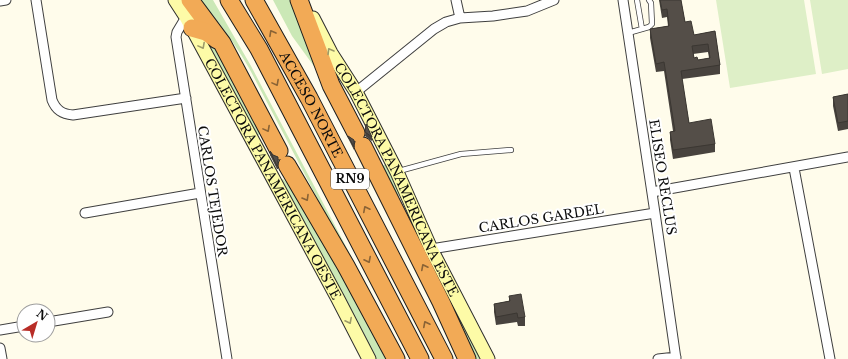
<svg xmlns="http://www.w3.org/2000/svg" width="848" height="359" font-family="'Libre Baskerville',serif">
	<rect width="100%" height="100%" fill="#fffceb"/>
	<path fill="#cbe8b6" d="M 200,0 L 213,0 L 251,66 L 371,294 L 368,295 L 249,68 C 235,44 219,21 200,0 Z
		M 273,0 L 294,0 L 315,62 L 316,69 L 292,36 Z
		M 201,34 L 211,38 L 262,133 L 255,137 Z
		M 387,163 L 396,184 L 399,195 L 397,198 L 381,167 Z
		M 283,179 L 292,188 L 393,359 L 373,359 L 278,181 Z
		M 452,309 L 454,309 L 481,359 L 471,359 Z"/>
	<path fill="#deefc7" d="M 716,0 L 804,0 L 816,74 L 730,88 Z
		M 810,0 L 848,0 L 848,69 L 822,74 Z"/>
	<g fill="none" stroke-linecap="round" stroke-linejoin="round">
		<g stroke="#3f3f3f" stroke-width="6">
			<path id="lane" d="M 637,0 L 642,29
				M 628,33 L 649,27 L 652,24 L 651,3 L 649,0
				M 399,171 L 461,154 L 511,150"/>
		</g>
		<g stroke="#3f3f3f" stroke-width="11">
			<path id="street" d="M 36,0 L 52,100 C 56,110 62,114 73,115 L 186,98
				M 456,0 L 460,18
				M 623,0 L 655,213 L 676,359
				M 0,1 L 6,0
				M 186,17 L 177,32 L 176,37 L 227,359
				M 356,92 L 434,29 L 446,22 L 460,18 L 493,16 L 527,11 L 554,0
				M 794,168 L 830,359
				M 652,192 L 848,157
				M 85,213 L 200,193
				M 431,249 L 655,213
				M 48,322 L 108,312
				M 0,330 L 24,326
				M 0,348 L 2,359
				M 658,359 L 676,357"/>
		</g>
		<g stroke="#2e2e2e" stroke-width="15">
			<g id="secondary">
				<path id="s1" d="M 175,0 L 186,17 L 338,299 L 369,359"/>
				<path id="s2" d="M 313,18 L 331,53 L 356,92 L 397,172 L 431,249 L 488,359"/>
			</g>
		</g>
		<g stroke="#1d1d1d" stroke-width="19">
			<g id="highway">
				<path d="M 190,0 L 222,43 L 279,151"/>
				<path d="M 229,0 L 259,49 L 420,359"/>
				<path id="s3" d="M 254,0 L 309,98 L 444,359"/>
				<path d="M 299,0 L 331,85 L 356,133"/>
				<path d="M 192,28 L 206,32 L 217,40"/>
				<path d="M 363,146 L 441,302 L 467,359"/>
				<path d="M 287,165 L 346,266 L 396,359"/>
			</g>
		</g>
		<use href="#lane" stroke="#fff" stroke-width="4.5"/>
		<use href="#street" stroke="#fff" stroke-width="9"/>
		<use href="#secondary" stroke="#fdfba7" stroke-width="13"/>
		<use href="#highway" stroke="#f2aa56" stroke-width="17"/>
	</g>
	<path fill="#48433e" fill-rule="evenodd" d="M 659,0 L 681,0 L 685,22 L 694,35 L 715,31 L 720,65 L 720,74 L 682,79 L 689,123 L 715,144 L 715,152 L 673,159 L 670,140 L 670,132 L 673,131 L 664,71 L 656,72 L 650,38 L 650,29 L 668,26 L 667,17 L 662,18 ZM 708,52 L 709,58 L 698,60 L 694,58 L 693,54 Z
		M 848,94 L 848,129 L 838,131 L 833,106 L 833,97 Z
		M 366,124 L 372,137 L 372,141 L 365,136 Z
		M 348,136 L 354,140 L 354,150 L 348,138 Z
		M 270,151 L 273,155 L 278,157 L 278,169 L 277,169 L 270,155 Z
		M 509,296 L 525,317 L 525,326 L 518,326 L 517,322 L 496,325 L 494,312 L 494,304 L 509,301 Z"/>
	<path fill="#544e48" stroke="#3b3732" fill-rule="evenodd" d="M 660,0 L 681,0 L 685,22 L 691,21 L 694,35 L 715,31 L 720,65 L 681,71 L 689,123 L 711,119 L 715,144 L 673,150 L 670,132 L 675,131 L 664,62 L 656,64 L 650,29 L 669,26 L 667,9 L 662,10 ZM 708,44 L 710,58 L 698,60 L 697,57 L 694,58 L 692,46 Z
		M 848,94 L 848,121 L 838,123 L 833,97 Z
		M 366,124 L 372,137 L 365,132 Z
		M 348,136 L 354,140 L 354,147 Z
		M 270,151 L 273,155 L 278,157 L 278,165 L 277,166 Z
		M 521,294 L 525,317 L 518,318 L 517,313 L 496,317 L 494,304 L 510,301 L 509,296 Z"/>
	<defs><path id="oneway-chevron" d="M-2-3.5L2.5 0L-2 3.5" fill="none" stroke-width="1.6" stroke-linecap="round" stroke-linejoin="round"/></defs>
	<g stroke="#8a6335">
		<use href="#oneway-chevron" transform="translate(272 33) rotate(-119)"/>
		<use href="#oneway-chevron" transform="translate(276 83) rotate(62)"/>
		<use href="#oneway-chevron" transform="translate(267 129) rotate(62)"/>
		<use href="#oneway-chevron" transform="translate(306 198) rotate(60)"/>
		<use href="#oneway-chevron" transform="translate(366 209) rotate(-117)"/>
		<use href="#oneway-chevron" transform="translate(368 260) rotate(63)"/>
		<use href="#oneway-chevron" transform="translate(424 267) rotate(-117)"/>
		<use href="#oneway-chevron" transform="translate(426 324) rotate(-117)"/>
	</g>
	<g stroke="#9d9b69">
		<use href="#oneway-chevron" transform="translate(202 46) rotate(62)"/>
		<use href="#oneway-chevron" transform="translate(330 51) rotate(-121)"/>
		<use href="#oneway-chevron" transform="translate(349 321) rotate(63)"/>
	</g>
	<g text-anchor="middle" stroke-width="4" stroke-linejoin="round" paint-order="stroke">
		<rect fill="#fff" stroke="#555" stroke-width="1" x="331" y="169" width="38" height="20" rx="3"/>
		<g font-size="12" font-weight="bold" fill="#0c0c0c">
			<text x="350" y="183">RN9</text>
		</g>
		<g font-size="13" fill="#0c0c0c" stroke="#fff">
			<text dy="5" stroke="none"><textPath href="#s3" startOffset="119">ACCESO NORTE</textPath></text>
			<text transform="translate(663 177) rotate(81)" y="5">ELISEO RECLUS</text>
			<text dy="5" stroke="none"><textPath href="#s1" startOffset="204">COLECTORA PANAMERICANA OESTE</textPath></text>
			<text dy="5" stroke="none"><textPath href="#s2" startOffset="182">COLECTORA PANAMERICANA ESTE</textPath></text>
			<text transform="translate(213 191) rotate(81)" y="5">CARLOS TEJEDOR</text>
			<text transform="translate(541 218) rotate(-9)" y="5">CARLOS GARDEL</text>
		</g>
	</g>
	<g transform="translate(36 323) rotate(38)"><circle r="19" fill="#ffffff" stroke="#9e9e9e"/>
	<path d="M0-3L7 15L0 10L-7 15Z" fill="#b82d27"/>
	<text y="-6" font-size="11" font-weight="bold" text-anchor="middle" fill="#0c0c0c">N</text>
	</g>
</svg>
